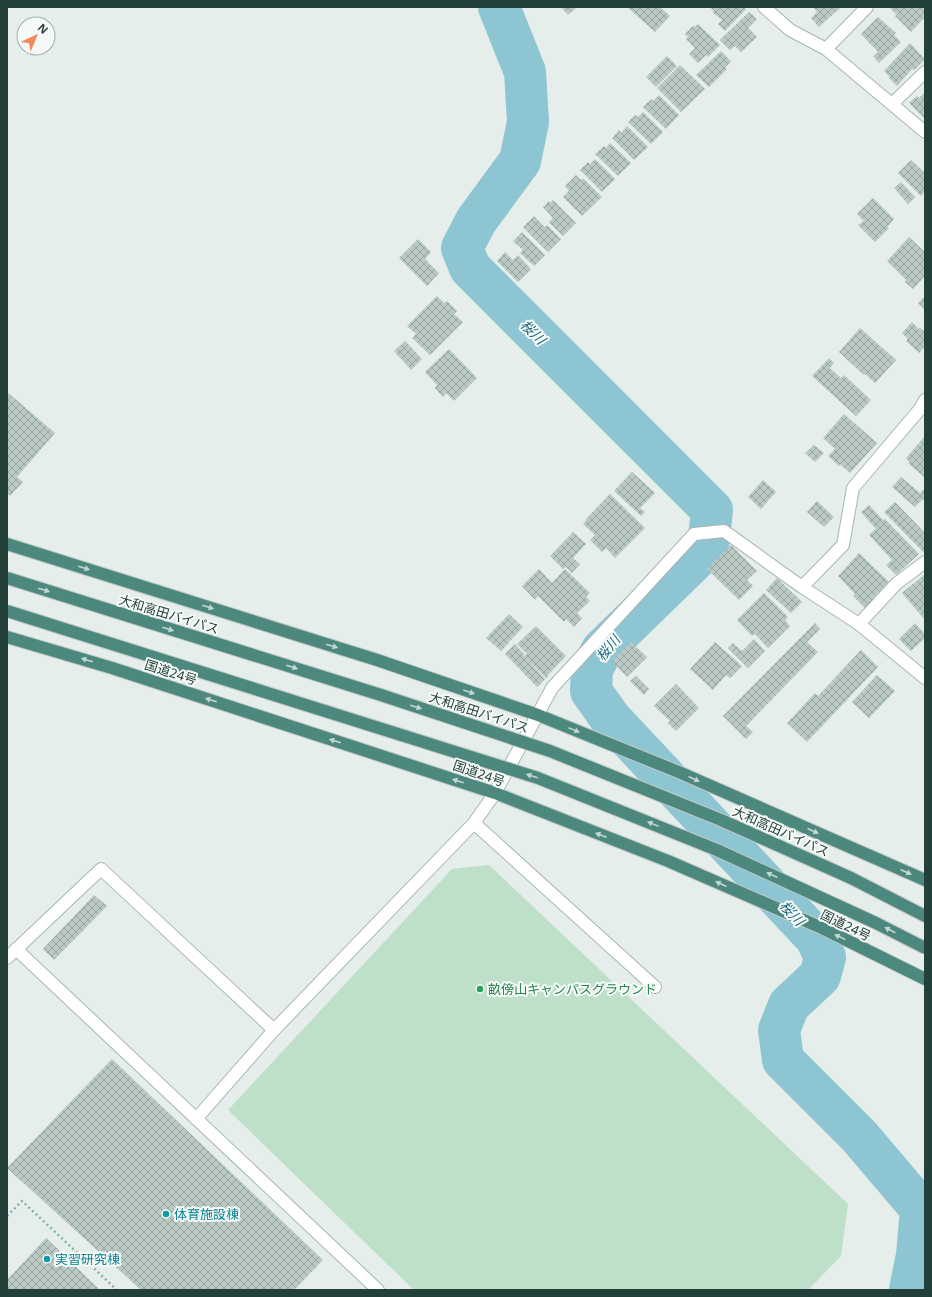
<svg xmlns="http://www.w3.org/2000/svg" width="932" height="1297" font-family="'Noto Sans','Noto Sans JP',sans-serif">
	<defs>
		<pattern id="building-cross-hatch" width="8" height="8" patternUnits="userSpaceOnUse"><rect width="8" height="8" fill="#bac9c3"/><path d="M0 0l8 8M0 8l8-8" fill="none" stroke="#97a59f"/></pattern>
	</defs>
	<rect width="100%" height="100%" fill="#e5eeea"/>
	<path fill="#bedfc8" d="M 489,865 L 848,1204 L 841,1256 L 808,1290 L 414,1290 L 228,1110 L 452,869 Z"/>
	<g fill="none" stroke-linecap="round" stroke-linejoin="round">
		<path stroke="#8dc5d3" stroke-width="42" d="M 499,7 L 525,72 L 528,122 L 520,161 L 476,221 L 462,248 L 470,268 L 712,510 L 708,547 L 602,650 L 592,669 L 591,691 L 610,718 L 816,938 L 825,957 L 820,976 L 789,1005 L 779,1030 L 783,1060 L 859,1136 L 921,1209 L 917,1255 L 910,1290"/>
	</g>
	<path fill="url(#building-cross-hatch)" d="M 561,7 L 577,7 L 568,15 Z
		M 627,7 L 660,7 L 670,16 L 655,32 Z
		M 710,7 L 743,7 L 746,9 L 725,31 L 718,24 L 722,20 L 712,12 L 714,11 Z
		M 813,7 L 841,7 L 819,27 L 811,18 L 817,12 Z
		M 892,7 L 922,7 L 925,10 L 925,17 L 911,32 L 895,16 L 897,15 L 890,8 Z
		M 749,12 L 757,19 L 748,28 L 757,37 L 741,52 L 735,46 L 730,50 L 720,40 Z
		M 878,17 L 896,33 L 894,35 L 901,42 L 879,63 L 873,56 L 878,52 L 861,34 Z
		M 698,24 L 720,45 L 708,57 L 706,55 L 698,63 L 689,54 L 695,48 L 686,39 L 688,37 L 685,34 L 693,26 L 694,27 Z
		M 910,43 L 925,59 L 914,70 L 912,69 L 897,86 L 889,78 L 890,77 L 884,71 Z
		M 721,51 L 731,61 L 725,68 L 727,69 L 709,87 L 696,75 Z
		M 667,56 L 677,66 L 656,87 L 646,77 Z
		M 680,65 L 705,89 L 681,112 L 657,88 Z
		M 925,92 L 925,119 L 909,103 L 917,96 L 919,98 Z
		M 659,95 L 679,115 L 666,129 L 643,107 L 651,99 L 653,101 Z
		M 643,112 L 663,132 L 651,144 L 628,122 L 635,115 L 638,117 Z
		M 627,126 L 648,147 L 634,160 L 612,138 L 619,130 L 621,133 Z
		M 610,143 L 631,163 L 618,176 L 595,154 L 604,146 L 606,148 Z
		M 595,159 L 615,179 L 602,192 L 580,170 L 588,162 L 590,164 Z
		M 911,160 L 925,173 L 925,191 L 921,196 L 898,173 Z
		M 576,175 L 581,180 L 583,178 L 602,197 L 582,216 L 563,197 L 569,191 L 565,186 Z
		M 901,182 L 915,197 L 908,204 L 894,188 Z
		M 873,198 L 894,219 L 887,227 L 889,228 L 875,242 L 858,225 L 864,221 L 857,214 Z
		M 553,200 L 576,223 L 563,236 L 549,222 L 553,218 L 543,207 L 549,201 L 550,203 Z
		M 534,216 L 545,227 L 547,225 L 561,239 L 548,252 L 523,227 Z
		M 522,232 L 545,255 L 534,266 L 520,253 L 523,250 L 513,241 Z
		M 909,237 L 925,252 L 925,276 L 913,289 L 905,282 L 906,280 L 887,261 Z
		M 418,239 L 431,252 L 425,259 L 439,273 L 427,286 L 399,258 Z
		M 505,252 L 513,260 L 518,255 L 531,269 L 518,282 L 497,261 Z
		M 437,296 L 444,303 L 447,301 L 457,311 L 454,314 L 463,322 L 430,355 L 412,338 L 416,334 L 407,326 Z
		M 925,296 L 925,310 L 918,303 Z
		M 912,322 L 919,329 L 920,328 L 925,332 L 925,346 L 919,353 L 906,341 L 908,339 L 902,333 Z
		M 860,328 L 896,360 L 875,383 L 865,374 L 864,375 L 839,352 Z
		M 405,341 L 422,359 L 411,370 L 394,351 Z
		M 449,349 L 477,378 L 454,401 L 446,393 L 443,397 L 435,388 L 437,385 L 425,372 Z
		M 829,358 L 834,363 L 830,368 L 841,378 L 844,375 L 871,400 L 856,416 L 812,376 Z
		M 7,392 L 55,433 L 17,477 L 23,482 L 10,496 L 7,493 Z
		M 844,414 L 877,443 L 850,473 L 840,464 L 839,466 L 828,456 L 835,449 L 823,438 Z
		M 925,436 L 925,478 L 908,463 L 910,462 L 906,458 Z
		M 814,445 L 824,453 L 815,462 L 805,453 Z
		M 632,472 L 655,493 L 640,508 L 645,512 L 641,516 L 614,491 Z
		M 901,477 L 920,493 L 925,488 L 925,501 L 923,499 L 915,507 L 892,487 Z
		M 763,480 L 776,492 L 761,509 L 748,497 Z
		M 610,494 L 645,528 L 615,558 L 606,548 L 602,552 L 590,540 L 595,535 L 583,524 L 586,521 L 585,520 Z
		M 817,501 L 834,517 L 824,527 L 807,512 Z
		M 895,502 L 925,533 L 925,554 L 884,512 Z
		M 869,505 L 883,520 L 885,519 L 919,554 L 896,575 L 886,565 L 892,560 L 869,535 L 876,529 L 861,512 Z
		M 573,532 L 586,544 L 573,558 L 580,564 L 572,573 L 566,567 L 563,569 L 550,556 Z
		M 731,545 L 757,571 L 747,580 L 753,586 L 739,600 L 707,569 Z
		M 859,553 L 889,582 L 873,598 L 874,599 L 865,608 L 853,596 L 855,594 L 838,576 Z
		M 539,569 L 552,583 L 565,569 L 590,593 L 586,597 L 590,601 L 577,613 L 582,618 L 574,627 L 566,619 L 564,622 L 538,596 L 535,600 L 522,586 Z
		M 925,574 L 925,620 L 902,593 Z
		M 777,578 L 802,602 L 791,613 L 766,590 Z
		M 764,593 L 788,617 L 785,620 L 790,626 L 768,648 L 755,634 L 752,636 L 737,620 Z
		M 509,614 L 523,627 L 501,651 L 486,638 Z
		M 815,623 L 820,629 L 807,642 L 818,652 L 746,726 L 753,732 L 746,739 L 723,716 Z
		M 915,623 L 925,634 L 925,638 L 911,651 L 899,639 Z
		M 536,626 L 566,656 L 547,676 L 548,677 L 546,678 L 524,656 L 527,654 L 517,644 Z
		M 754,639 L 765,651 L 748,668 L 728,648 L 733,643 L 742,651 Z
		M 631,642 L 647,657 L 627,677 L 612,661 Z
		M 715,642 L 742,666 L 730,678 L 726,675 L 713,690 L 690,669 Z
		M 515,644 L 524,654 L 523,655 L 545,679 L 537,687 L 505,654 Z
		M 861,650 L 878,667 L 807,742 L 787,723 L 815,693 L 818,696 Z
		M 877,675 L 895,691 L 869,718 L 852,702 Z
		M 636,676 L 649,689 L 644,695 L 630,681 Z
		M 676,684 L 699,708 L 676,731 L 668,723 L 670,721 L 654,706 Z
		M 94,895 L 107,906 L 54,960 L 43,949 Z
		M 112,1059 L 323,1260 L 294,1290 L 141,1290 L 7,1168 Z
		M 46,1238 L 100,1290 L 7,1290 L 7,1280 Z"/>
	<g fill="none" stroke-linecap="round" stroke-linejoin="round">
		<g stroke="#a7b6b2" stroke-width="14">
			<path id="service" d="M 859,624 L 896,584 L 925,562
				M 16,949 L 378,1290
				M 196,1119 L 274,1030"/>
		</g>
		<g stroke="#a7b6b2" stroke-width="14">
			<path id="minor" d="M 764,7 L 790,30 L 826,49 L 925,132
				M 826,49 L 867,7
				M 892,104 L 925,72
				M 802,587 L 843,545 L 853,488 L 920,409 L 925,400
				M 7,958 L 101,869 L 274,1030 L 474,823
				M 655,987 L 474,823 L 495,793 L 552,688 L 694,534 L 724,531 L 802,587 L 859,624 L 925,678"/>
		</g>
		<g stroke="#c1cac8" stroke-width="14">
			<path id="trunk" d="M 7,544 L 377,660 L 538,715 L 681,773 L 925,880
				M 7,637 L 112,668 L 495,793 L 668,861 L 822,928 L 925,979
				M 851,878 L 925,916"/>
		</g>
		<path stroke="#85b2a6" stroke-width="2.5" stroke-dasharray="2 3" stroke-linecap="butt" d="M 7,1216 L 22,1201 L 117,1290"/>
		<use href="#service" stroke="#fff" stroke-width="12"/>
		<use href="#minor" stroke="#fff" stroke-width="12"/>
		<use href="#trunk" stroke="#4c887d" stroke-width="12"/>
		<g stroke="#c1cac8" stroke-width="14" stroke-linecap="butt">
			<path id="trunk-bridge" d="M 7,578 L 381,695 L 550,751 L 721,820 L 851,878
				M 7,611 L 538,778 L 717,850 L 876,923 L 925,948"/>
		</g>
		<use href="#trunk-bridge" stroke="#4c887d" stroke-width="12"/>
	</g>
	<defs><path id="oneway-solid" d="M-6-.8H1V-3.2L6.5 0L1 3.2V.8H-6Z"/></defs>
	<g fill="#c2d8d3">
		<use href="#oneway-solid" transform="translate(84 568) rotate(17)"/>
		<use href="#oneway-solid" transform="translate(44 590) rotate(17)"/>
		<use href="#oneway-solid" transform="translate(208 607) rotate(18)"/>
		<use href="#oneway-solid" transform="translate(168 629) rotate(17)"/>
		<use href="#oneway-solid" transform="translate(332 646) rotate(17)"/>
		<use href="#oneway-solid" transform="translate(87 660) rotate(-163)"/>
		<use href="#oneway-solid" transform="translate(292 667) rotate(17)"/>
		<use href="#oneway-solid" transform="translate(469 692) rotate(19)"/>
		<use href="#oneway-solid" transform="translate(211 700) rotate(-162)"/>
		<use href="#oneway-solid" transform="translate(416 707) rotate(18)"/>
		<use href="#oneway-solid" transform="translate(574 730) rotate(22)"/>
		<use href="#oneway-solid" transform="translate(335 741) rotate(-162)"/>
		<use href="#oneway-solid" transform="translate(532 776) rotate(-162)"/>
		<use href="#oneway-solid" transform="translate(694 779) rotate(24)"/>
		<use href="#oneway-solid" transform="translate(458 781) rotate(-162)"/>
		<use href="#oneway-solid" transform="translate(653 824) rotate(-158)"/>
		<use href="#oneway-solid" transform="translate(813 831) rotate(24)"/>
		<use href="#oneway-solid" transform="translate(601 835) rotate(-159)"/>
		<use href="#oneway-solid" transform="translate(906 872) rotate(24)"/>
		<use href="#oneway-solid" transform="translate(772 875) rotate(-155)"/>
		<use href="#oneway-solid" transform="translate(721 884) rotate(-156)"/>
		<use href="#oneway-solid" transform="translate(890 930) rotate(-153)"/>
		<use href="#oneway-solid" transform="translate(840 937) rotate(-154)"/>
	</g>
	<circle fill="#2e9e5b" stroke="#f5faf8" stroke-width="1.5" cx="480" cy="989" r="4"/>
	<g fill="#0f9aa8" stroke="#f5faf8" stroke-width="1.5">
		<circle cx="166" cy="1214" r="4"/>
		<circle cx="47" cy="1259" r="4"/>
	</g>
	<g text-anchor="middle" stroke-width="4" stroke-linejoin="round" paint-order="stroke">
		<g font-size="13" fill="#23403a" stroke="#f5faf8">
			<text transform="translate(169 614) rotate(17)" y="5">大和高田バイパス</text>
			<text transform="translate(171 672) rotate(18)" y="5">国道24号</text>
			<text transform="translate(479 712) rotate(18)" y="5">大和高田バイパス</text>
			<text transform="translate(479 773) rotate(19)" y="5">国道24号</text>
			<text transform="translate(781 831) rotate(24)" y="5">大和高田バイパス</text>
			<text transform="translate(846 925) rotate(26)" y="5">国道24号</text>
		</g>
		<g font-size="13" fill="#27864d" stroke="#f5faf8" text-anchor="start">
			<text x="488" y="994">畝傍山キャンパスグラウンド</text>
		</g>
		<g font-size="13" fill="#0d838f" stroke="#f5faf8" text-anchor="start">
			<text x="174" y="1219">体育施設棟</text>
			<text x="55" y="1264">実習研究棟</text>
		</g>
		<g font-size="14" font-style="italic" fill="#1c697e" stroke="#f5faf8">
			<text transform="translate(533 332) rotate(45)" y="5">桜川</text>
			<text transform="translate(608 648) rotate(-51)" y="5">桜川</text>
			<text transform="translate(792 913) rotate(47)" y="5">桜川</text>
		</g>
	</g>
	<rect width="932" height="1297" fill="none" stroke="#23403a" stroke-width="16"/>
	<g transform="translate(36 36) rotate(44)"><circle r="19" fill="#f5faf8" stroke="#a1b0ac"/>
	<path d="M0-3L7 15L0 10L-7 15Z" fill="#f3895d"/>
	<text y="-6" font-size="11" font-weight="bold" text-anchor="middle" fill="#23403a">N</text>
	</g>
</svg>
